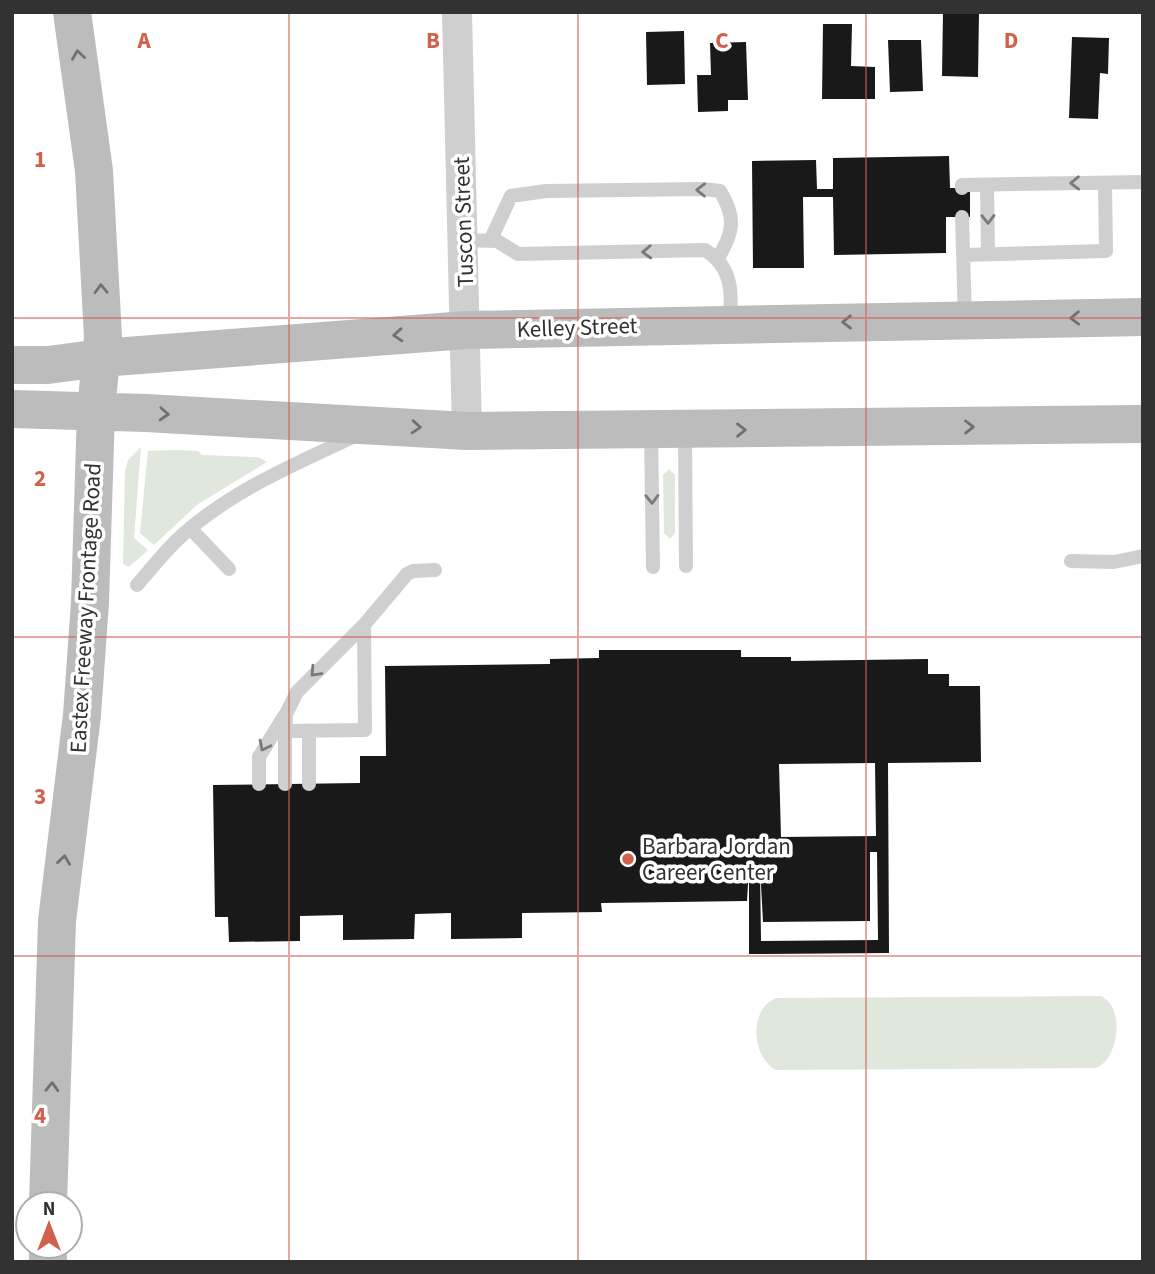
<svg xmlns="http://www.w3.org/2000/svg" width="1155" height="1274" font-family="'Source Sans 3',sans-serif">
	<rect width="100%" height="100%" fill="#fff"/>
	<path fill="#e0e8dd" d="M 141,447 L 134,538 L 148,550 L 129,567 L 123,564 L 125,471 L 128,460 Z
		M 176,450 L 198,451 L 202,455 L 258,457 L 267,462 L 198,504 L 154,545 L 140,533 L 148,451 Z
		M 669,469 L 675,475 L 675,533 L 670,539 L 664,533 L 663,475 Z
		M 1100,996 C 1125,1004 1120,1059 1096,1068 L 776,1070 C 752,1058 748,1009 776,998 Z"/>
	<path fill="#191919" fill-rule="evenodd" d="M 943,12 L 979,12 L 978,77 L 942,76 Z
		M 823,24 L 852,24 L 851,66 L 875,67 L 875,99 L 822,99 Z
		M 684,31 L 685,84 L 647,85 L 646,32 Z
		M 1072,37 L 1109,38 L 1108,74 L 1100,73 L 1098,119 L 1069,118 Z
		M 888,40 L 921,40 L 923,91 L 890,92 Z
		M 746,42 L 748,100 L 728,100 L 728,111 L 698,112 L 697,75 L 711,75 L 710,43 Z
		M 949,156 L 950,188 L 970,188 L 970,217 L 946,217 L 946,253 L 834,255 L 833,197 L 803,197 L 804,268 L 753,268 L 752,161 L 816,160 L 817,189 L 833,189 L 833,158 Z
		M 599,650 L 741,650 L 741,657 L 791,657 L 791,661 L 928,659 L 928,674 L 949,674 L 949,686 L 980,686 L 981,762 L 888,763 L 889,953 L 749,954 L 749,867 L 747,901 L 601,903 L 602,912 L 522,913 L 522,938 L 451,939 L 451,913 L 415,914 L 414,939 L 343,940 L 343,915 L 300,916 L 300,941 L 229,942 L 228,917 L 215,917 L 213,785 L 360,783 L 360,756 L 386,756 L 385,666 L 550,664 L 550,659 L 599,658 ZM 875,763 L 876,836 L 781,837 L 779,764 ZM 870,852 L 877,852 L 878,940 L 761,941 L 760,867 L 763,922 L 870,921 Z"/>
	<g fill="none" stroke-linecap="round" stroke-linejoin="round">
		<path stroke="#cfcfcf" stroke-width="14" d="M 987,185 L 988,253
			M 962,188 L 962,185 L 1143,182
			M 962,217 L 965,320
			M 463,240 L 497,241 L 518,254 L 705,250 C 732,266 733,293 729,322
			M 490,241 L 511,196 L 546,191 L 703,189 L 720,191 C 736,217 734,232 718,258
			M 963,255 L 1106,251 L 1105,183
			M 651,431 L 653,567
			M 685,431 L 686,566
			M 190,528 L 229,569
			M 1071,561 L 1114,562 L 1143,556
			M 137,585 C 149,571 162,555 176,541 C 226,493 293,465 355,436
			M 364,625 L 365,730 L 285,731 L 286,714 L 297,692 L 364,625 L 407,574 L 413,571 L 435,570
			M 309,731 L 309,784
			M 259,784 L 259,757 L 285,715
			M 285,784 L 285,731"/>
		<path stroke="#cfcfcf" stroke-width="30" d="M 457,12 L 467,431"/>
		<path stroke="#bcbcbc" stroke-width="38" d="M 12,365 L 48,365 L 101,358 L 466,330 L 1143,317
			M 12,409 L 146,413 L 467,431 L 1143,424
			M 48,1204 L 57,921 L 82,715 L 90,602 L 96,411 L 103,337 L 94,171 L 72,12
			M 48,1246 L 48,1262"/>
	</g>
	<defs><path id="oneway-chevron" d="M-2-3.5L2.5 0L-2 3.5" fill="none" stroke-width="1.6" stroke-linecap="round" stroke-linejoin="round" transform="scale(1.75)"/></defs>
	<g stroke="#707070">
		<use href="#oneway-chevron" transform="translate(78 55) rotate(-98)"/>
		<use href="#oneway-chevron" transform="translate(101 289) rotate(-92)"/>
		<use href="#oneway-chevron" transform="translate(1075 318) rotate(179)"/>
		<use href="#oneway-chevron" transform="translate(847 322) rotate(179)"/>
		<use href="#oneway-chevron" transform="translate(398 335) rotate(176)"/>
		<use href="#oneway-chevron" transform="translate(164 414) rotate(3)"/>
		<use href="#oneway-chevron" transform="translate(416 427) rotate(4)"/>
		<use href="#oneway-chevron" transform="translate(969 427) rotate(-1)"/>
		<use href="#oneway-chevron" transform="translate(741 430) rotate(-1)"/>
		<use href="#oneway-chevron" transform="translate(64 860) rotate(-83)"/>
		<use href="#oneway-chevron" transform="translate(52 1087) rotate(-88)"/>
	</g>
	<g stroke="#797979">
		<use href="#oneway-chevron" transform="translate(1075 183) rotate(179)"/>
		<use href="#oneway-chevron" transform="translate(701 190) rotate(-179)"/>
		<use href="#oneway-chevron" transform="translate(988 219) rotate(89)"/>
		<use href="#oneway-chevron" transform="translate(647 252) rotate(178)"/>
		<use href="#oneway-chevron" transform="translate(652 499) rotate(89)"/>
		<use href="#oneway-chevron" transform="translate(315 672) rotate(133)"/>
		<use href="#oneway-chevron" transform="translate(264 746) rotate(117)"/>
	</g>
	<path fill="none" stroke="#d1614d" stroke-width="2" stroke-opacity="0.55" d="M 289,12 L 289,1262M 578,12 L 578,1262M 866,12 L 866,1262M 12,318 L 1143,318M 12,637 L 1143,637M 12,956 L 1143,956"/>
	<circle fill="#d1614d" stroke="#fff" stroke-width="2.5" cx="628" cy="859" r="7"/>
	<g text-anchor="middle" stroke-width="7" stroke-linejoin="round" paint-order="stroke">
		<g font-size="23" fill="#323232" stroke="#fff">
			<text transform="translate(463 222) rotate(-92)" y="8">Tuscon Street</text>
			<text transform="translate(577 327) rotate(-2)" y="8">Kelley Street</text>
			<text transform="translate(85 608) rotate(-87)" y="8">Eastex Freeway Frontage Road</text>
		</g>
		<g font-size="23" fill="#323232" stroke="#fff" text-anchor="start">
			<text x="642" y="854">Barbara Jordan<tspan x="642" dy="26">Career Center</tspan></text>
		</g>
	</g>
	<g font-size="23" text-anchor="middle" font-weight="bold" fill="#d1614d" stroke="#fff" stroke-width="7" stroke-linejoin="round" paint-order="stroke">
		<text x="144" y="48">A</text>
		<text x="433" y="48">B</text>
		<text x="722" y="48">C</text>
		<text x="1011" y="48">D</text>
		<text x="40" y="167">1</text>
		<text x="40" y="486">2</text>
		<text x="40" y="804">3</text>
		<text x="40" y="1123">4</text>
	</g>
	<rect width="1155" height="1274" fill="none" stroke="#323232" stroke-width="28"/>
	<g transform="translate(49 1225)"><circle r="33" fill="#ffffff" stroke="#adadad" stroke-width="2"/>
	<path d="M0-5L12 26L0 18L-12 26Z" fill="#d1614d"/>
	<text y="-10" font-size="19" font-weight="bold" text-anchor="middle" fill="#323232">N</text>
	</g>
</svg>
